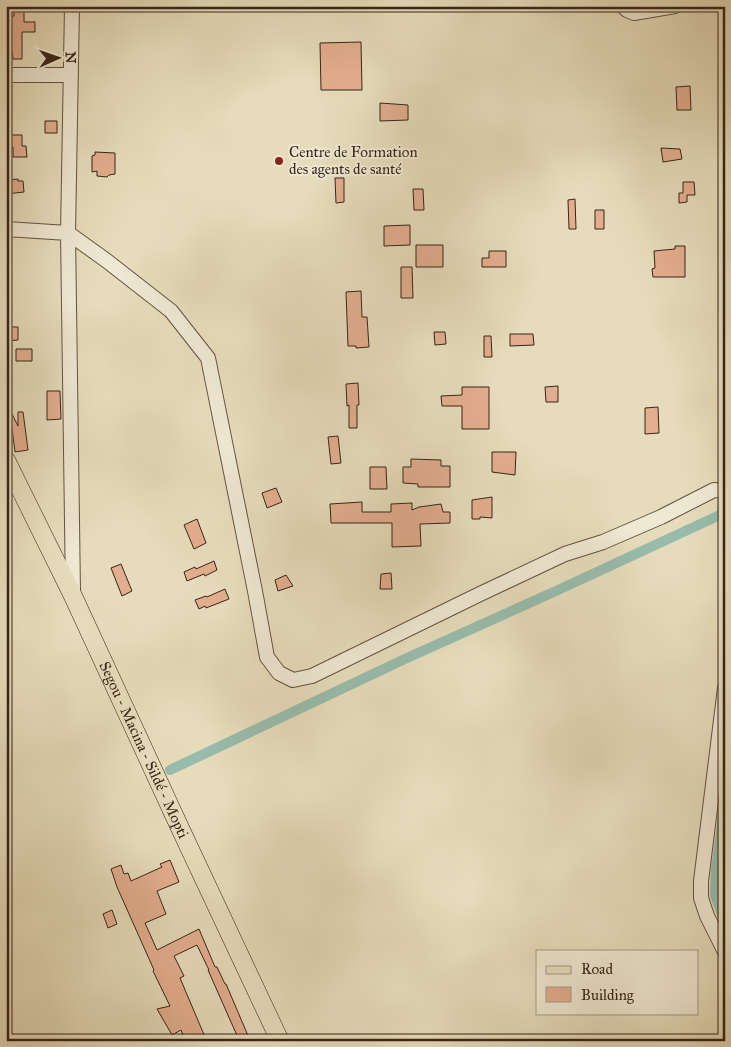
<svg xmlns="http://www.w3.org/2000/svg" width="731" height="1047" font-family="'IM FELL Great Primer',serif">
	<rect width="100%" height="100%" fill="#e6dcbb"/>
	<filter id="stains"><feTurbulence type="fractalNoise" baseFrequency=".004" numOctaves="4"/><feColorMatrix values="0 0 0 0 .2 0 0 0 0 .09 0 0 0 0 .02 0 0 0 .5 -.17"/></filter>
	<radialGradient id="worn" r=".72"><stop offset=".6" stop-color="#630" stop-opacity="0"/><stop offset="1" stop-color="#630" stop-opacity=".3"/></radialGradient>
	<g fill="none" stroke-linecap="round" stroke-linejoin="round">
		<path stroke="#97bcab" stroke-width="10" d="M 170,770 L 407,658 L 556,591 L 722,514 L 725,480
			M 725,803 L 716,869 L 715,895 L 725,922"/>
	</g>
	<path fill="#e3ae8f" stroke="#372518" d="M 14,7 L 24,7 L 24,22 L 35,22 L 35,32 L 22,32 L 22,59 L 13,59 L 12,50 L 7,50 L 7,41 L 11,41 L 11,16 L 14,16 Z
		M 361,42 L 362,90 L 321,90 L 320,43 Z
		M 690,86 L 691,110 L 677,110 L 676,87 Z
		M 380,103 L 408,105 L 408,120 L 380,121 Z
		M 45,121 L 57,121 L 57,133 L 45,133 Z
		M 6,135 L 22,135 L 22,146 L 26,146 L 27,157 L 13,157 L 13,147 L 6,148 Z
		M 661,148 L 680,149 L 682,159 L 663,162 Z
		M 95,152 L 115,153 L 115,174 L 109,175 L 107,177 L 97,176 L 97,171 L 92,172 L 92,156 L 95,155 Z
		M 335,178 L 344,178 L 344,202 L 336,203 Z
		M 18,179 L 18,181 L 23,181 L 24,192 L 6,194 L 6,180 Z
		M 683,182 L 694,182 L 695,195 L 687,195 L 687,202 L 679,203 L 679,193 L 683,193 Z
		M 413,189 L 423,189 L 424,210 L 414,210 Z
		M 575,199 L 576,229 L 569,229 L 568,200 Z
		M 595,210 L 604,210 L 604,229 L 595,229 Z
		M 410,225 L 410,245 L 384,246 L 384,226 Z
		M 416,245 L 443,245 L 443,267 L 416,267 Z
		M 675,246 L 685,246 L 685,277 L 653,277 L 652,269 L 655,268 L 654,251 L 675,249 Z
		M 489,251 L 506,251 L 506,267 L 482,267 L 482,258 L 489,258 Z
		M 401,267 L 412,267 L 413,298 L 401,298 Z
		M 361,291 L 362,317 L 367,317 L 369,347 L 356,348 L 356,346 L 348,346 L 346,292 Z
		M 6,327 L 18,327 L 18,340 L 6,341 Z
		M 434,332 L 445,332 L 446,344 L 435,345 Z
		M 510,334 L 533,334 L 534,345 L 510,346 Z
		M 484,336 L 491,336 L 492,357 L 484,357 Z
		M 16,349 L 32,349 L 32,361 L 16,361 Z
		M 358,383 L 359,405 L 357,405 L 357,428 L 349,428 L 349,405 L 347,406 L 346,384 Z
		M 558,386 L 558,402 L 546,402 L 545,387 Z
		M 462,387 L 489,387 L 489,429 L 462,429 L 462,406 L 442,406 L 441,396 L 462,395 Z
		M 47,391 L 60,391 L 61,419 L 47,420 Z
		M 6,402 L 18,426 L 18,412 L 23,412 L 28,450 L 15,452 L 12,429 L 7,430 Z
		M 658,407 L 659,433 L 645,434 L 645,408 Z
		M 338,436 L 341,463 L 331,464 L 328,437 Z
		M 492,452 L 516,452 L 515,475 L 492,472 Z
		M 411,459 L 441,460 L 441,466 L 450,466 L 450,487 L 418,487 L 418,484 L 403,483 L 403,467 L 411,467 Z
		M 370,467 L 386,467 L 387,489 L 370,489 Z
		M 276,488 L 282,502 L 267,508 L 262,493 Z
		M 492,497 L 492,518 L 480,517 L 480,519 L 472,519 L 472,500 Z
		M 362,502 L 362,512 L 391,512 L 391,504 L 412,503 L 412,510 L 419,507 L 441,504 L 443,512 L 450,512 L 450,523 L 420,524 L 421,546 L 392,547 L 392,523 L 331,523 L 330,504 Z
		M 197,519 L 206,543 L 194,549 L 184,525 Z
		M 214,561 L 217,570 L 205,576 L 204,574 L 187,581 L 184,572 L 195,567 L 196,569 Z
		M 121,564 L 132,591 L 122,596 L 111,568 Z
		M 391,573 L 392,589 L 380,589 L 381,574 Z
		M 286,575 L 293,586 L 278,591 L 275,580 Z
		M 225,589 L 229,599 L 206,608 L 205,606 L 199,609 L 195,600 L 206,596 L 207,597 Z
		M 170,860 L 179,882 L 157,891 L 166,914 L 145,923 L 157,950 L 199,929 L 215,967 L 217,967 L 225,984 L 226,984 L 249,1038 L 239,1040 L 208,970 L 209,970 L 197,945 L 174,956 L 184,976 L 180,978 L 205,1037 L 198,1041 L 185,1041 L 181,1030 L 172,1035 L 157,1009 L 170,1006 L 153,971 L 154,970 L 117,887 L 111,869 L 121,865 L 124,874 L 128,873 L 131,881 L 162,867 L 160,864 Z
		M 112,910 L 117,924 L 108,928 L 103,914 Z"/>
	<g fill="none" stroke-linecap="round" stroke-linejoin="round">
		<g stroke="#635341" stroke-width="16">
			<path id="minor" d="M 72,6 L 68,233 L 73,593
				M 623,6 L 627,10 L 634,13 L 675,6
				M 6,75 L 71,75
				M 6,229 L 68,233 L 107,261 L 171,311 L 208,358 L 255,591 L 267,657 L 279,673 L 293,680 L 312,676 L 480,594 L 565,554 L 603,542 L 661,517 L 714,490 L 725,491
				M 725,688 L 701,881 L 701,898 L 707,916 L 725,952"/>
		</g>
		<g stroke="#372518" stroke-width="19">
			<g id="major">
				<path id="s1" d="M 6,460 L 73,596 L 180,828 L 280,1041"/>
			</g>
		</g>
		<use href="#minor" stroke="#efe8d3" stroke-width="14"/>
		<use href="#major" stroke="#e6dcbb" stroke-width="18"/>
	</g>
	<circle fill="#8f2418" stroke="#efe8d3" stroke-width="2" cx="279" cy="161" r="5"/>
	<g text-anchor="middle" stroke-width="4" stroke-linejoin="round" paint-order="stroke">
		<g font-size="15" fill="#372518" stroke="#efe8d3" text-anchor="start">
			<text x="289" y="157">Centre de Formation<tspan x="289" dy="17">des agents de santé</tspan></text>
		</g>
		<g font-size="15" fill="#372518" stroke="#efe8d3">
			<text dy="5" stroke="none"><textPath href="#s1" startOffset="321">Segou - Macina - Sildé - Mopti</textPath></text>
		</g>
	</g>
	<rect width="731" height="1047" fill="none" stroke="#e6dcbb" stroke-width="25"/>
	<rect x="8" y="8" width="716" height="1032" fill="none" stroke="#372518" stroke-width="2.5"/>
	<rect x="12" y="12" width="706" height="1022" fill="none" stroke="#372518"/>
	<rect x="536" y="950" width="162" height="65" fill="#efe8d3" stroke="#a59a88"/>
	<rect x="546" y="966" width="25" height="8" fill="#e6dcbb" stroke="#a59a88"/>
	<text x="581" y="974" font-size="15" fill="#372518">Road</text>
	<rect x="546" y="987" width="25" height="15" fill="#e3ae8f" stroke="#a59a88"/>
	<text x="581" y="1000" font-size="15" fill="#372518">Building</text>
	<g transform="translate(58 58) rotate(88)" stroke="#efe8d3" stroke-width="4" paint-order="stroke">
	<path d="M0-4L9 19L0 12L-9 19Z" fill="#372518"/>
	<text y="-8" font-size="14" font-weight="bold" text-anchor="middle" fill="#372518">N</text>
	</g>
	<rect width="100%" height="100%" filter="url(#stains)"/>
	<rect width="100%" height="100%" fill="url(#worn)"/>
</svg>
